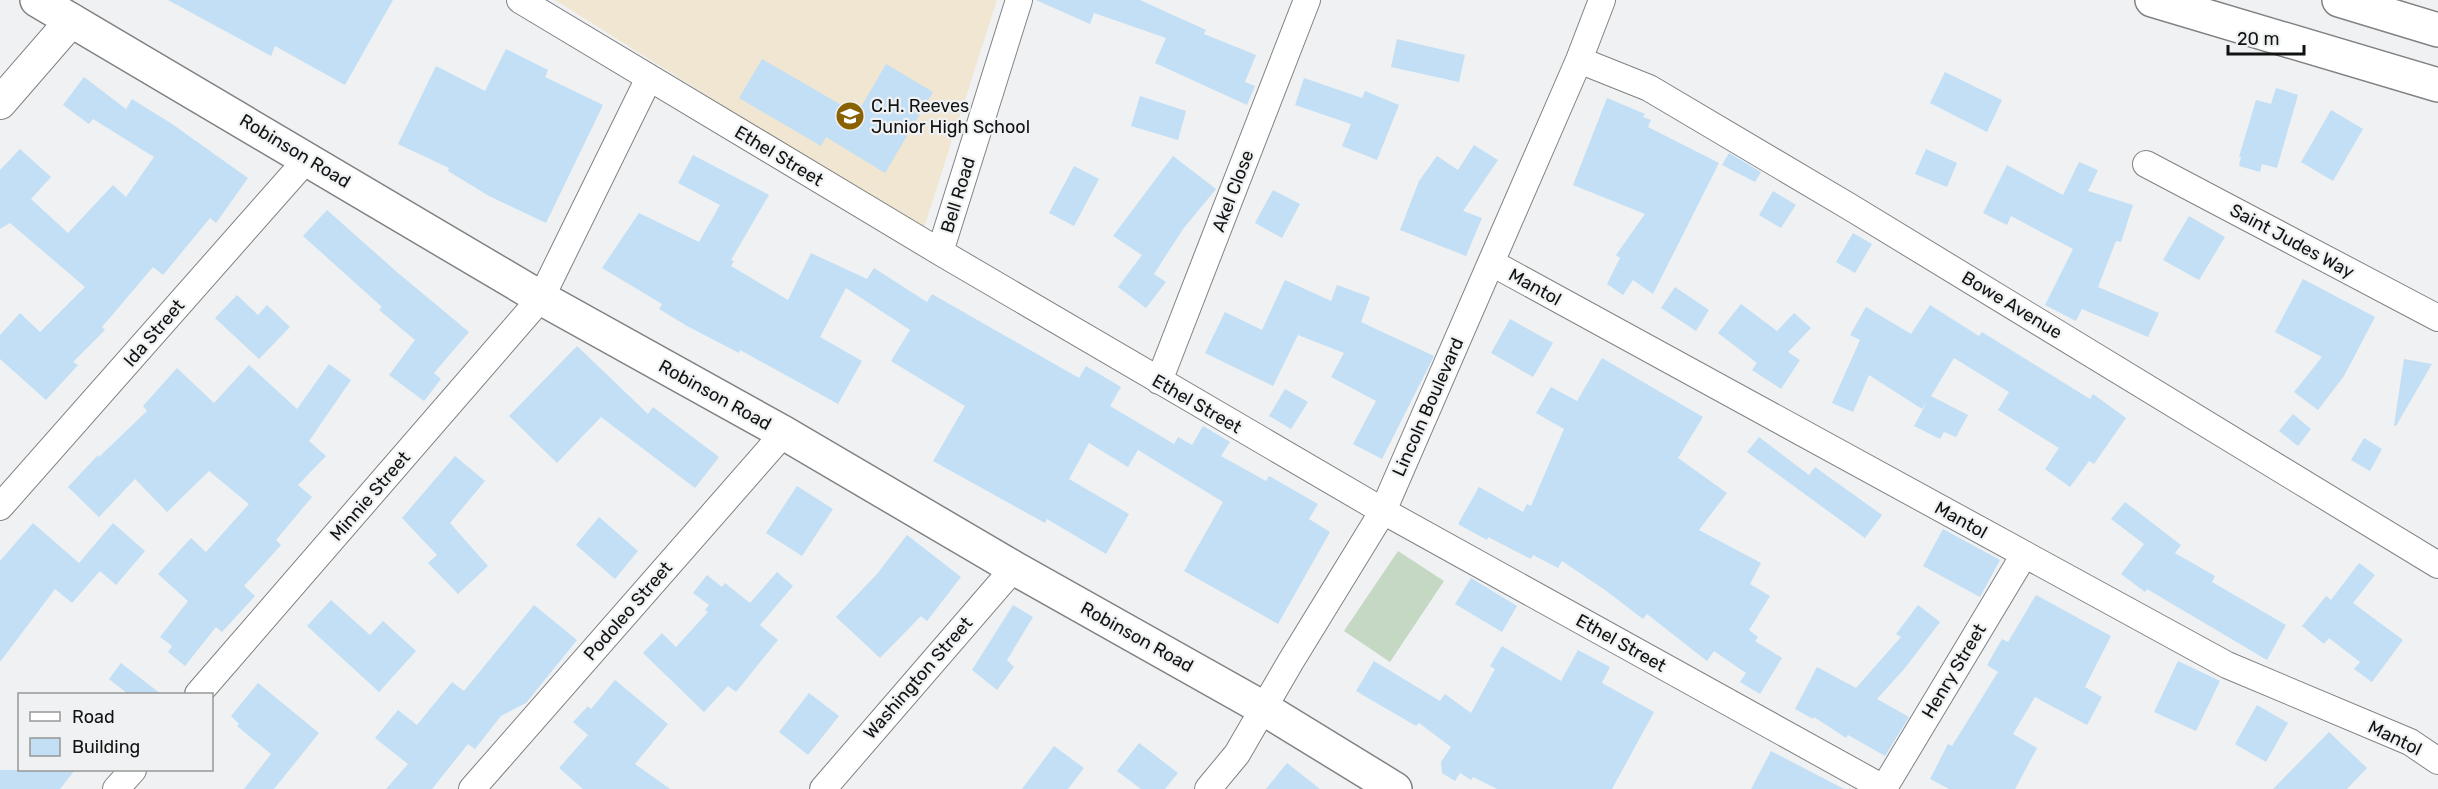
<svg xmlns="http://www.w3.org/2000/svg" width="2438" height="789" font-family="Rubik,sans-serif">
	<rect width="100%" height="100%" fill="#eff1f2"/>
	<path fill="#f0e6d1" d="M 555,0 L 997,0 L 923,231 Z"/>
	<path fill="#c5d8c4" d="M 1398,551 L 1444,581 L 1390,662 L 1344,631 Z"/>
	<path fill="#c2dff5" d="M 168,0 L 393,0 L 345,85 L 275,46 L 271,56 Z
		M 1036,0 L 1140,0 L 1206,30 L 1204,34 L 1256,55 L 1245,82 L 1255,86 L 1247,105 L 1155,63 L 1166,38 L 1094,13 L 1090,24 Z
		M 1397,39 L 1465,55 L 1459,82 L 1391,67 Z
		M 506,49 L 548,70 L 545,77 L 603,105 L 546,223 L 489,196 L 448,171 L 449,168 L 398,144 L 436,66 L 485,91 Z
		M 762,59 L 857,114 L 886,64 L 933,92 L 885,173 L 826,137 L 821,146 L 739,98 Z
		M 1945,72 L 2002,100 L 1987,132 L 1930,103 Z
		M 84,77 L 126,109 L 132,99 L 172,124 L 248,178 L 216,223 L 210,218 L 163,275 L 153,267 L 102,327 L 105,330 L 73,362 L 78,365 L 46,400 L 0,359 L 0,335 L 20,313 L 40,332 L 85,287 L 10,223 L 0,229 L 0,170 L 20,149 L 51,177 L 31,199 L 68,233 L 113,185 L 126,197 L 154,157 L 93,119 L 89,124 L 63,105 Z
		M 1304,78 L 1362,98 L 1365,91 L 1399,105 L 1377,160 L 1342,146 L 1351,124 L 1295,105 Z
		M 2276,88 L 2298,95 L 2277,168 L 2262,164 L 2260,172 L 2239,166 L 2241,157 L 2239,157 L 2256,100 L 2271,104 Z
		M 1140,96 L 1186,111 L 1178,140 L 1131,126 Z
		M 1607,98 L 1645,114 L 1643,117 L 1651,120 L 1648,127 L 1719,163 L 1653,294 L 1633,280 L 1623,295 L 1607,284 L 1620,258 L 1616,255 L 1645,214 L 1573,185 Z
		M 2331,110 L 2363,129 L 2333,181 L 2301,162 Z
		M 1474,145 L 1498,160 L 1463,211 L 1482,218 L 1466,256 L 1400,230 L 1419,181 L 1437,156 L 1458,170 Z
		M 1926,149 L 1957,163 L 1947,187 L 1915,174 Z
		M 1729,153 L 1761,172 L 1755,182 L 1722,165 Z
		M 693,155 L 769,195 L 731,260 L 734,261 L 731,266 L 788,300 L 811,253 L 867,279 L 874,268 L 927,302 L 932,294 L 1079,378 L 1086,366 L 1121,387 L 1110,406 L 1174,444 L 1178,437 L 1192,445 L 1203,426 L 1230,442 L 1221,456 L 1266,481 L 1269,476 L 1318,504 L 1309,519 L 1330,532 L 1278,624 L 1184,571 L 1223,502 L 1138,450 L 1128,467 L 1089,443 L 1069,479 L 1129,514 L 1106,554 L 1047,519 L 1045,523 L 933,461 L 965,406 L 891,361 L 910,330 L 846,288 L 820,337 L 862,361 L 838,404 L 740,350 L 739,353 L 687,326 L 659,309 L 662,304 L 602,268 L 639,213 L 699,242 L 720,205 L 678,183 Z
		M 1173,156 L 1216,189 L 1183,229 L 1154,274 L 1166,282 L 1146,308 L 1118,287 L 1142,255 L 1113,236 Z
		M 2079,162 L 2098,170 L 2088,191 L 2133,205 L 2121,242 L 2116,241 L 2098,287 L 2159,313 L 2148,337 L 2082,309 L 2076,321 L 2045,305 L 2073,249 L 2011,216 L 2007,225 L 1983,213 L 2007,165 L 2063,195 Z
		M 1074,166 L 1099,179 L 1074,226 L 1049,213 Z
		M 1273,190 L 1300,204 L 1282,238 L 1255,223 Z
		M 1773,191 L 1796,205 L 1781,228 L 1759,215 Z
		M 327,210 L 398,273 L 469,332 L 434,373 L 441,379 L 424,401 L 389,375 L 415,340 L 379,310 L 382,307 L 303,236 Z
		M 2189,216 L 2225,237 L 2199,280 L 2163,260 Z
		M 1853,233 L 1872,244 L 1855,273 L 1836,262 Z
		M 2303,279 L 2375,317 L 2344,376 L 2318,410 L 2294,392 L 2322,357 L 2275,332 Z
		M 1285,280 L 1331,301 L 1337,285 L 1370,297 L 1361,322 L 1434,356 L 1382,459 L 1353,444 L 1376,401 L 1331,377 L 1344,353 L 1298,335 L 1273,386 L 1205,353 L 1225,312 L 1262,330 Z
		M 1675,287 L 1709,310 L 1696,331 L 1661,308 Z
		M 237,295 L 258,315 L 267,305 L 290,327 L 259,359 L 215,318 Z
		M 1741,304 L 1777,331 L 1794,313 L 1811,328 L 1788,352 L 1800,360 L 1781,389 L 1752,370 L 1757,363 L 1718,333 Z
		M 1930,305 L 1979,336 L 1982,332 L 2090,399 L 2093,394 L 2126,418 L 2094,464 L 2089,461 L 2070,487 L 2045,469 L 2059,448 L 1998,410 L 2009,392 L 1954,358 L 1931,396 L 1968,415 L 1956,437 L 1944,432 L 1940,439 L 1914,426 L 1927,402 L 1922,409 L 1869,375 L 1853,412 L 1832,403 L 1860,340 L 1850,335 L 1866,307 L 1911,334 Z
		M 1510,319 L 1553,343 L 1533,377 L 1491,353 Z
		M 577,346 L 648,414 L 653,407 L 719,457 L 695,488 L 601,417 L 557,463 L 509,416 Z
		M 1602,358 L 1703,417 L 1678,458 L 1727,493 L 1699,530 L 1761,563 L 1750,584 L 1770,596 L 1749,630 L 1758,637 L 1755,641 L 1782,658 L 1760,694 L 1740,682 L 1746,673 L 1714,651 L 1707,661 L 1647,614 L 1643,619 L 1605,590 L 1562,561 L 1558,568 L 1533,555 L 1531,559 L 1488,537 L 1487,540 L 1458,524 L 1479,487 L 1523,512 L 1527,504 L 1531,506 L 1564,429 L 1536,413 L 1551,387 L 1577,401 Z
		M 2404,359 L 2432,364 L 2396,426 L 2394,425 Z
		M 329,364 L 351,380 L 309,441 L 326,456 L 298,485 L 312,497 L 276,540 L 281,545 L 244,586 L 255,596 L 222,632 L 216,627 L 185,666 L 168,652 L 172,646 L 160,637 L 188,601 L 158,574 L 191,538 L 206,552 L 249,504 L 209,471 L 167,512 L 135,479 L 99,517 L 68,487 L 98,455 L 99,457 L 147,411 L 143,406 L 177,368 L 214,403 L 249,365 L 297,409 Z
		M 1285,389 L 1308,402 L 1291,429 L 1269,416 Z
		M 2293,414 L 2311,429 L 2298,446 L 2279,431 Z
		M 1759,437 L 1809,475 L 1815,467 L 1882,515 L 1865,538 L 1747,452 Z
		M 2364,438 L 2382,449 L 2370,471 L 2351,460 Z
		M 455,456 L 485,481 L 450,523 L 488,566 L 458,594 L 428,563 L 437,555 L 402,518 Z
		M 797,486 L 833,509 L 802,556 L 766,533 Z
		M 2125,502 L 2181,545 L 2175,553 L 2215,576 L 2212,582 L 2286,625 L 2267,660 L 2147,589 L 2145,592 L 2121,574 L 2144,544 L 2111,519 Z
		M 599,517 L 638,551 L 615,579 L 576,545 Z
		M 33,523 L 79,563 L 113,523 L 145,551 L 116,585 L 100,571 L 72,603 L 55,589 L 0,662 L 0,561 Z
		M 1943,529 L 2000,560 L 1980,597 L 1923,566 Z
		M 907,535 L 961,577 L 927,621 L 921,616 L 880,658 L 836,617 L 877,574 Z
		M 2359,563 L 2375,575 L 2353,603 L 2403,640 L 2372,682 L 2354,669 L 2360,662 L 2329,638 L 2324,644 L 2302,626 L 2326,596 L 2331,600 Z
		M 777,572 L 793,586 L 760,625 L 778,640 L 736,692 L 728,686 L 704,712 L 643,653 L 662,633 L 676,647 L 708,612 L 705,610 L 709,605 L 693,593 L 707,575 L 722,587 L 725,583 L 750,603 Z
		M 1471,578 L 1517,606 L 1502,632 L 1455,604 Z
		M 2036,595 L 2111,636 L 2085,687 L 2102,697 L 2087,725 L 2035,697 L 2013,734 L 2037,748 L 2015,789 L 1949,789 L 1930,779 L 1948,744 L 1952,746 L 1998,672 L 1987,665 L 2002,639 L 2008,642 Z
		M 331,600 L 370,635 L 383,621 L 416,651 L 379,692 L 307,626 Z
		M 534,605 L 577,640 L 526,703 L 501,716 L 475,749 L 468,744 L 432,789 L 386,789 L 408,764 L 375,738 L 398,710 L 417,725 L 452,682 L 464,691 Z
		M 1013,605 L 1033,617 L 1007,660 L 1014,667 L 997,690 L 972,670 Z
		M 1918,605 L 1940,622 L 1905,668 L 1877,699 L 1909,717 L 1885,756 L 1848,735 L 1846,738 L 1814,717 L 1813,719 L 1795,709 L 1817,667 L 1856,688 L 1901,637 L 1896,634 Z
		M 1502,646 L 1561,681 L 1578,650 L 1610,667 L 1602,683 L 1654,712 L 1612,789 L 1497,789 L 1473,777 L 1471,780 L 1460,773 L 1455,781 L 1442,773 L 1441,762 L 1451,747 L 1419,723 L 1416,726 L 1356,691 L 1374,661 L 1440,701 L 1445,694 L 1471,713 L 1495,669 L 1490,666 Z
		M 2178,661 L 2220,681 L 2196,731 L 2154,712 Z
		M 121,663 L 161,694 L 128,694 L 109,679 Z
		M 615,680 L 668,724 L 635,764 L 670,789 L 583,789 L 559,768 L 588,735 L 573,722 L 588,706 L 591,709 Z
		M 258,683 L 319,733 L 274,789 L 244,789 L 271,754 L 237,726 L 239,724 L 231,716 Z
		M 809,693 L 839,716 L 808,755 L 779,732 Z
		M 2257,705 L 2288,723 L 2266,762 L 2235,744 Z
		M 2329,732 L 2367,768 L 2347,789 L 2273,789 Z
		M 1139,743 L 1178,773 L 1165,789 L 1141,789 L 1117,771 Z
		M 1054,746 L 1084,768 L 1068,789 L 1022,789 Z
		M 1771,751 L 1844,789 L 1751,789 Z
		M 1287,763 L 1320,789 L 1266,789 Z
		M 0,770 L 75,770 L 60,789 L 0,789 Z"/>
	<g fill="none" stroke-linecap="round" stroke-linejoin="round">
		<g stroke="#818284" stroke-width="28">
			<path id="minor" d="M 520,0 L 940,252 L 1383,511 L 1885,789
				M 1579,60 L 1649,88 L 1850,207 L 2438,565
				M 2146,164 L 2438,318
				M 940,252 L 1019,0
				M 1492,263 L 2227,665 L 2410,742 L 2438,761
				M 1159,381 L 1307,0
				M 0,507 L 308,158
				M 198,694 L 541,298 L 649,78
				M 1884,788 L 2024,555
				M 116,789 L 133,770
				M 472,789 L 784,433
				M 823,789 L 1014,568
				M 1208,789 L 1237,754 L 1291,661 L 1383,511 L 1579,60 L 1602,0"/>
		</g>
		<g stroke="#818284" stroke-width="34">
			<path id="tertiary" d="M 0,103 L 72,20"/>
		</g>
		<g stroke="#818284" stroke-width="36">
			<path id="secondary" d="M 37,0 L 541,298 L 784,433 L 1014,568 L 1263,708 L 1395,789"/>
		</g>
		<g stroke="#818284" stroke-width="36">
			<path id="trunk" d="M 2152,0 L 2438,85
				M 2339,0 L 2438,30"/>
		</g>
		<use href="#minor" stroke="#fff" stroke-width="26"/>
		<use href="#tertiary" stroke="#fff" stroke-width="32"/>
		<use href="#secondary" stroke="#fff" stroke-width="33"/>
		<use href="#trunk" stroke="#fff" stroke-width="33"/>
	</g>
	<defs>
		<g id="school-disc" transform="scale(1.5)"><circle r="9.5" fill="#896100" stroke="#eff1f2"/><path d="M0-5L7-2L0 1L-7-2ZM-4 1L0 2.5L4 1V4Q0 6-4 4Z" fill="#fff"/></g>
	</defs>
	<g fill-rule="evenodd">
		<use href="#school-disc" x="850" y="116"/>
	</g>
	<g text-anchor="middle" stroke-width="4.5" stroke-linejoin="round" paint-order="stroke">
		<g font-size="18" fill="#111212" stroke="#eff1f2" text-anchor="start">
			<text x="871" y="112">C.H. Reeves<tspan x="871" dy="21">Junior High School</tspan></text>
		</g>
		<g font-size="18" fill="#111212" stroke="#eff1f2">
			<text transform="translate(295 151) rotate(31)" y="6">Robinson Road</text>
			<text transform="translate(779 156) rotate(31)" y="6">Ethel Street</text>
			<text transform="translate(1233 191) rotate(-69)" y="6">Akel Close</text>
			<text transform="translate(958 195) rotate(-73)" y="6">Bell Road</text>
			<text transform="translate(2292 241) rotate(28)" y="6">Saint Judes Way</text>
			<text transform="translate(1535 287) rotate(29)" y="6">Mantol</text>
			<text transform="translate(2012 305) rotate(31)" y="6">Bowe Avenue</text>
			<text transform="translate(154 333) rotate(-49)" y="6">Ida Street</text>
			<text transform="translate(715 395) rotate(29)" y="6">Robinson Road</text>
			<text transform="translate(1197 404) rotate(30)" y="6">Ethel Street</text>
			<text transform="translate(1428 407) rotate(-66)" y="6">Lincoln Boulevard</text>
			<text transform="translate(370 496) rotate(-49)" y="6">Minnie Street</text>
			<text transform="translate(1961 520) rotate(29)" y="6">Mantol</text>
			<text transform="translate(628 611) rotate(-49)" y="6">Podoleo Street</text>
			<text transform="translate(1137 637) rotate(29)" y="6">Robinson Road</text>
			<text transform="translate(1621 643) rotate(29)" y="6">Ethel Street</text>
			<text transform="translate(1954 671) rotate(-59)" y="6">Henry Street</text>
			<text transform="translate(918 678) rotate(-49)" y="6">Washington Street</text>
			<text transform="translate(2395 738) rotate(26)" y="6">Mantol</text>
		</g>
	</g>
	<rect x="18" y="693" width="195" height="78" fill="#eff1f2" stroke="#969898" stroke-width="1.5"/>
	<rect x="30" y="712" width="30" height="9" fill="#ffffff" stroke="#969898" stroke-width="1.5"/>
	<text x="72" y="723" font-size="18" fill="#111212">Road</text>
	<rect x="30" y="738" width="30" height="18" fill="#c2dff5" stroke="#969898" stroke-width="1.5"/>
	<text x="72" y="753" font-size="18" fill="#111212">Building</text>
	<path d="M2228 45v9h76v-9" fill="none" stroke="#111212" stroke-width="3"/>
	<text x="2237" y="45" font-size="18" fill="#111212" stroke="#eff1f2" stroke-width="4.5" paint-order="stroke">20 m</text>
</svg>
